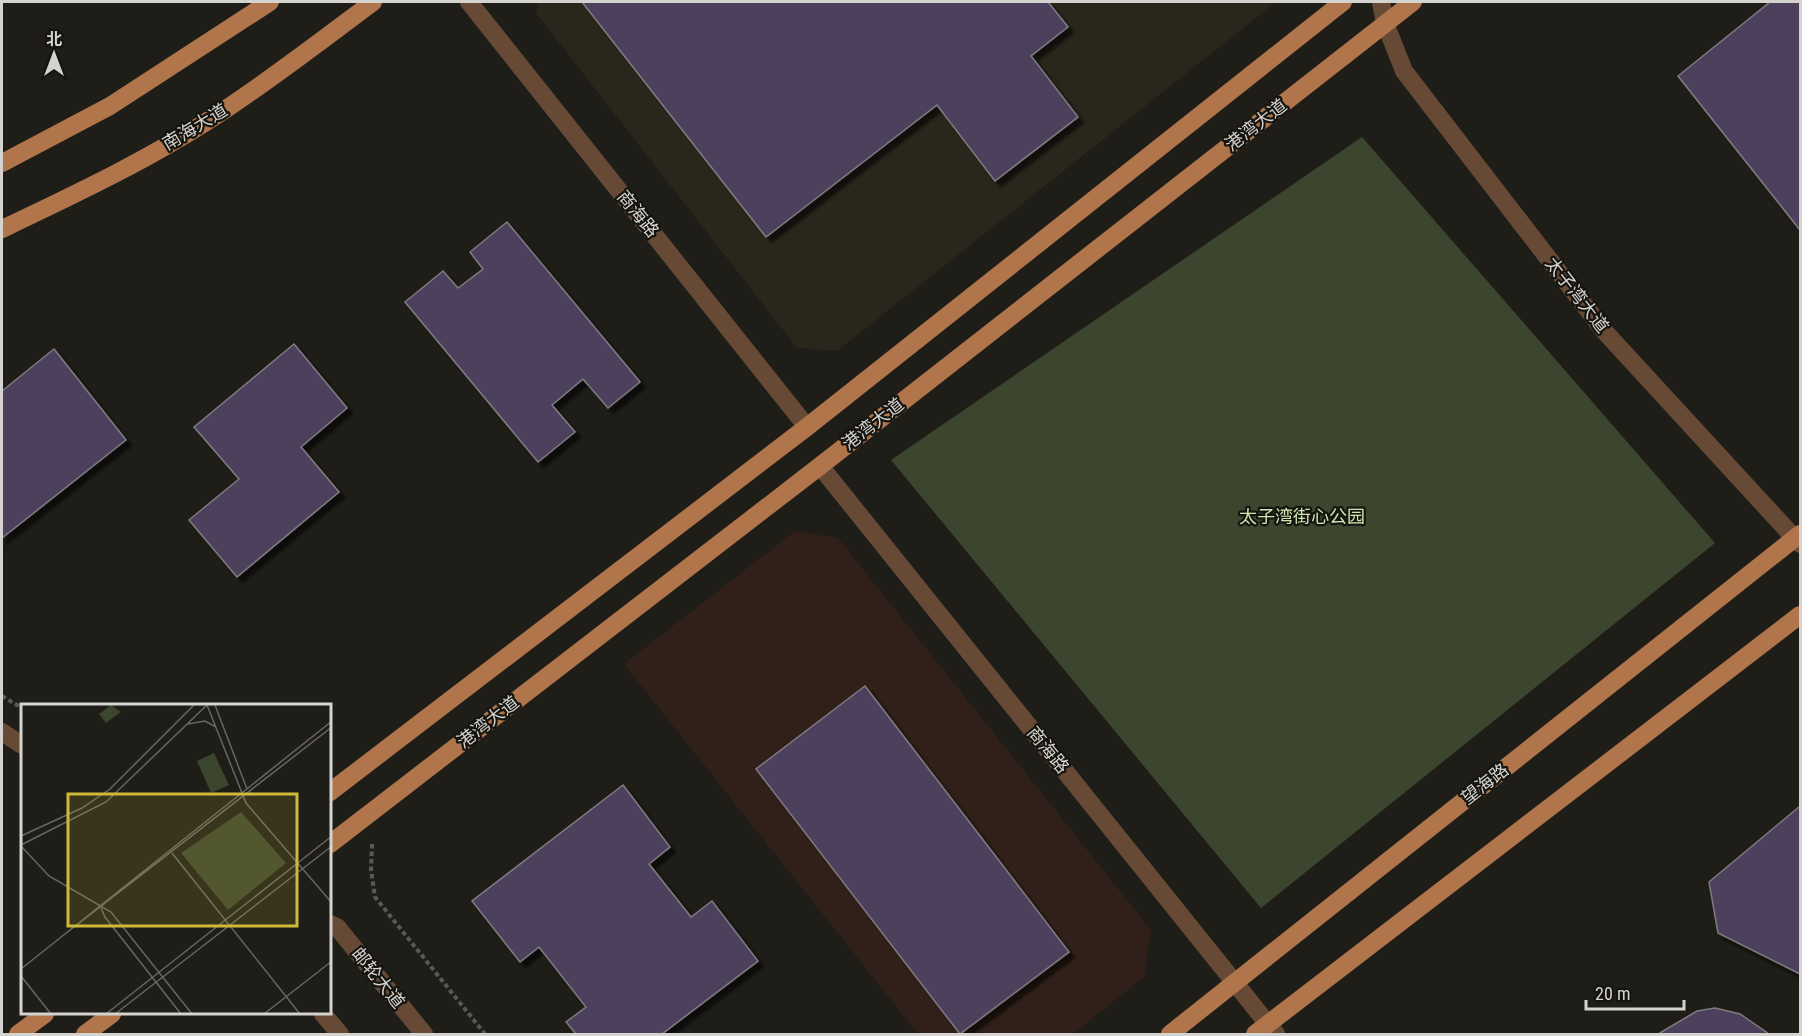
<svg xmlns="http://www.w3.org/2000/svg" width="1802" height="1036" font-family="'Roboto Condensed','Noto Sans SC',sans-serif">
	<defs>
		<filter id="shadow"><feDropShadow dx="5.5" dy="5.5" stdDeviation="1.5" flood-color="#0009"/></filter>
	</defs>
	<rect width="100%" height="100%" fill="#1f1d18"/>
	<path fill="#29261c" d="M 538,2 L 1276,2 L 837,351 L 797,348 L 536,13 Z"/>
	<path fill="#312019" d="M 795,531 L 838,538 L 1151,930 L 1144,977 L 1073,1034 L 918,1034 L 624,664 Z"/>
	<path fill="#3c462f" d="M 1362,137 L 1715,543 L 1261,908 L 891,460 Z"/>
	<path fill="#4d405c" stroke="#7e7b81" stroke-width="1.5" filter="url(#shadow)" d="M 582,2 L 1048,2 L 1068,27 L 1031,56 L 1078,117 L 995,181 L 937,105 L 766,237 Z
		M 1770,2 L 1800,2 L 1800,230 L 1678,76 Z
		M 507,222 L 640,382 L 608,408 L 583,379 L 552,405 L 575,432 L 538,462 L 405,302 L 443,271 L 458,288 L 483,269 L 470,252 Z
		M 294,344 L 347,408 L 301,447 L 339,492 L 237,577 L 189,520 L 239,479 L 194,427 Z
		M 54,349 L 126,440 L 2,538 L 2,391 Z
		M 865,686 L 1069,952 L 960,1034 L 756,769 Z
		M 623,785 L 670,847 L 649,864 L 691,917 L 712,901 L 758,961 L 662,1034 L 576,1034 L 566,1022 L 586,1007 L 539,947 L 520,962 L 472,901 Z
		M 1800,806 L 1800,974 L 1718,933 L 1709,882 Z
		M 1715,1008 L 1740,1014 L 1769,1034 L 1658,1034 L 1697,1011 Z"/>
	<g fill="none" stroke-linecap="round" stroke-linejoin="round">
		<path stroke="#5a5854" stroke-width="4" stroke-dasharray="4.5 3" stroke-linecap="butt" d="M 2,696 L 22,708
			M 372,844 L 371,870 L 375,897 L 485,1034"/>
		<path stroke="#664a36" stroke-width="18" d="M 469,2 L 807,427
			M 1381,2 L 1385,23 L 1404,71 L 1605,332 L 1800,544
			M 820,466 L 1276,1034
			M 2,732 L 22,745
			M 330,924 L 337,927 L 424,1034
			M 323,1014 L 340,1034"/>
		<path stroke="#b0754b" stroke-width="18" d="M 2,163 L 110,106 L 270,2
			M 2,229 C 78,193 156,156 226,109 C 277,75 325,38 373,2
			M 330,792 L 807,427 L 1343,2
			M 330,844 L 820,466 L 1413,2
			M 18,1034 L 45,1014
			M 85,1034 L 112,1014
			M 1170,1034 L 1800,534
			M 1255,1034 L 1800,615"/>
	</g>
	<g text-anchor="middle" stroke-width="4.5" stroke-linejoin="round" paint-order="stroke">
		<g font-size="18" fill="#d4d3d0" stroke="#16140f">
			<text transform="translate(1256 125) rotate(-38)" y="6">港湾大道</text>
			<text transform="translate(195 127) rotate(-31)" y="6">南海大道</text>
			<text transform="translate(638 214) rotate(51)" y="6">商海路</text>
			<text transform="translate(1577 295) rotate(52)" y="6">太子湾大道</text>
			<text transform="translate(873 424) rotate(-38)" y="6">港湾大道</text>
			<text transform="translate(488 722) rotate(-38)" y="6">港湾大道</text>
			<text transform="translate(1048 750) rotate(51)" y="6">商海路</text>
			<text transform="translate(1485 784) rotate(-38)" y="6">望海路</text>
			<text transform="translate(378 978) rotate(51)" y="6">邮轮大道</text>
		</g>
		<g font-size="18" fill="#cae5ad" stroke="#16140f">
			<text x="1302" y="523">太子湾街心公园</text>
		</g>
	</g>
	<g transform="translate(21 704)">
		<rect width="310" height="310" fill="#1f1d18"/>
		<path d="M 90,1 L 100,8 L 85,19 L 78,10 ZM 193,49 L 208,81 L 190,89 L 176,57 ZM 220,108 L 265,159 L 207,206 L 160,149 Z" fill="#3c462f"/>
		<path fill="none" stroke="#676662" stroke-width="1.5" d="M 186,1 L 225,99 L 311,199M 194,1 L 226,85M 167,20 L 184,17 L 195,23M 0,132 L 61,104 L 89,85 L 173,1M 0,141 L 85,98 L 186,1M 0,142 L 28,172 L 90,208 L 171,310M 151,149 L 279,310M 80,204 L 84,213 L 160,310M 35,237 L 311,23M 0,265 L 311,17M 0,272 L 30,310M 85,310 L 311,132M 94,310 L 311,142M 243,310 L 311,257"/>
		<path fill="#ceb938" fill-opacity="0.15" stroke="#ceb938" stroke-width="3" d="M 47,90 L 276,90 L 276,222 L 47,222 Z"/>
		<rect width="310" height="310" fill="none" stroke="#d4d3d0" stroke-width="3"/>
	</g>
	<rect width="1802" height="1036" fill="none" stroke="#d4d3d0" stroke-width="6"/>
	<g transform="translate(54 54)" stroke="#16140f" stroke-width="4.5" paint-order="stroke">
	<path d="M0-4.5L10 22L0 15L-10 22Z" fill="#d4d3d0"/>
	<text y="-9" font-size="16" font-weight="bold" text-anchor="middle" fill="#d4d3d0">北</text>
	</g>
	<path d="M1586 1000v9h98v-9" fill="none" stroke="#d4d3d0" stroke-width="3"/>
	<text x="1595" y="1000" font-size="18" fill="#d4d3d0" stroke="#16140f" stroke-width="4.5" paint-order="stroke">20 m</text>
</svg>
